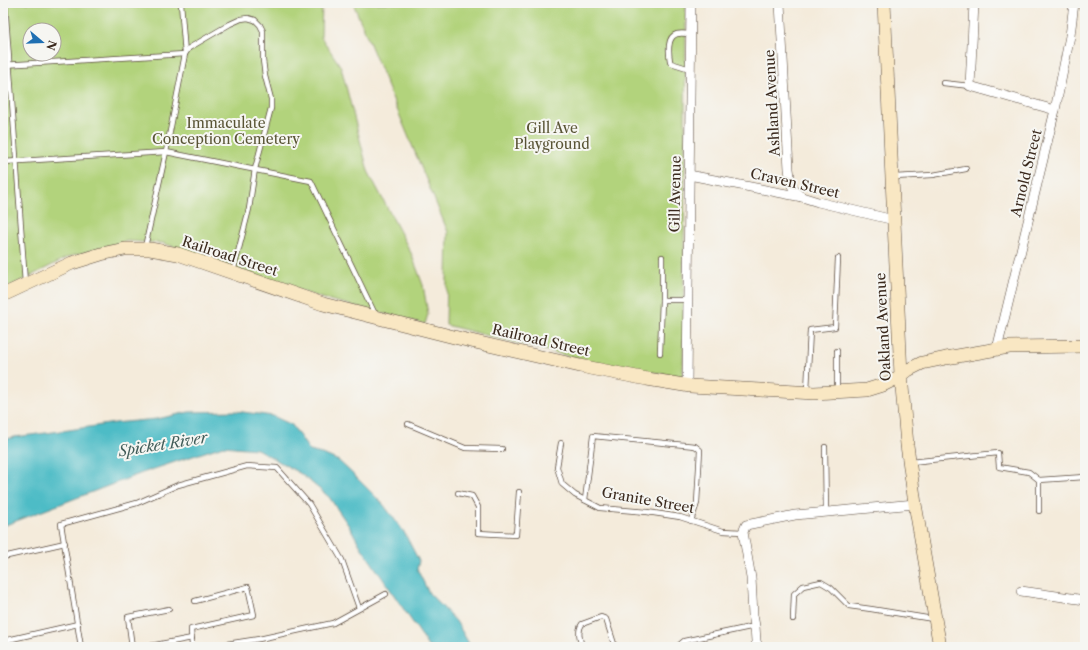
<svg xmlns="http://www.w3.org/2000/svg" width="1088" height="650" font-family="'Libre Caslon Text',serif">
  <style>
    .green { fill: #b2d37b; stroke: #767e4c; fill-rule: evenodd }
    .water { fill: #4ebcc6; stroke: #447372 }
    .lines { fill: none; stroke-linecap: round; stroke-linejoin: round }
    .lane-casing { stroke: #57473a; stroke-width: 6 }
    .street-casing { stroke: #57473a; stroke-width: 10 }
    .secondary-casing { stroke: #57473a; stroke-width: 14 }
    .lane { stroke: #fff; stroke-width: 4.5 }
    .street { stroke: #fff; stroke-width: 9 }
    .secondary { stroke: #f9e7c3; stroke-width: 13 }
    .labels { text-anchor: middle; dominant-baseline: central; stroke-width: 4; stroke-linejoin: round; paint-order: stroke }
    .street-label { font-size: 14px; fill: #3b2a1e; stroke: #f6f6f2 }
    .park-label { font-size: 14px; fill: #595435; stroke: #f6f6f2 }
    .water-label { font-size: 15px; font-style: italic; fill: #425d59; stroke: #f6f6f2 }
  </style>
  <rect width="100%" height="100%" fill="#f6f6f2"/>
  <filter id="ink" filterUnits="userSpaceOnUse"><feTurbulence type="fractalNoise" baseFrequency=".025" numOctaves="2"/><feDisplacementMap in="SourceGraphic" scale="8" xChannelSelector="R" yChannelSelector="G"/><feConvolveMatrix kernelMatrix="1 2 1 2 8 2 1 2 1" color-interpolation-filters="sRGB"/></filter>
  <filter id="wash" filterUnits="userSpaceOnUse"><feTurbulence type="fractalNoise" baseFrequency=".012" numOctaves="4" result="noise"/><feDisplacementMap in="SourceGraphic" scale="16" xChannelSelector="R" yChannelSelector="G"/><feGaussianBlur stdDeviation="0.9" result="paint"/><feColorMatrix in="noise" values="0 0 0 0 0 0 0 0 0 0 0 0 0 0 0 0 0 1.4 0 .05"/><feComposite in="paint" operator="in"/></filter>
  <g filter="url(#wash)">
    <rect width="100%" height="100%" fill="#f4ebdb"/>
    <g class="green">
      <path d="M 3,3 L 322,3 L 321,37 L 341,67 L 368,171 L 411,253 L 423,285 L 428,314 L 425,324 L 318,297 L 163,243 L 127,241 L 68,257 L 3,290 ZM 30,30 L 54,30 L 54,54 L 30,54 Z"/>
      <polygon points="353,3 686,3 683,377 592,362 446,325 448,232"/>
    </g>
    <polygon class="water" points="235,411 273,416 292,425 310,451 325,455 339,461 357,478 383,504 404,532 419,561 417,569 429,593 456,621 471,647 428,647 422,636 361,547 351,529 329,497 301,474 257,449 223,446 142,473 3,526 3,440 15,437 69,430 115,423 157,419 189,412"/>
  </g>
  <g filter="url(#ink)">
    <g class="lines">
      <defs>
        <g id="lane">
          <polyline points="5,3 25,283"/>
          <polyline points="3,65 185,54 181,3"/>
          <path d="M 690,69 L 671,63 L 670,61 C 669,54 666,37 677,34 C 681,33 687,34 691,34"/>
          <polyline points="943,83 970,86"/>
          <polyline points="3,162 166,152 311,181 375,314"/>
          <polyline points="894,177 933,175 966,169"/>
          <polyline points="145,247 166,152 185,54 189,48 230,24 241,19 248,18 255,20 260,25 263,31 263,60 265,76 271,99 271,108 255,169 249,209 233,272"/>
          <polyline points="662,300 662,257"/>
          <polyline points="660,353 662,300 688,300"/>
          <polyline points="837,390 837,351"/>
          <polyline points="807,391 810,330 835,327 838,258"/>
          <polyline points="408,424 465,448 502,449"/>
          <polyline points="561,443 557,467 562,484 575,495 600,508 647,512 680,517 723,531 743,532"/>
          <polyline points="825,447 826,512"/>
          <polyline points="911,462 998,453 999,467 1029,472 1039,480 1039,511"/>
          <polyline points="1039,480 1085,477"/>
          <polyline points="458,493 472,496 478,507 478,533 516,535 519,492"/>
          <polyline points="585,500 593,436 695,446 700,450 697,503 691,521"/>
          <polyline points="3,557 65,543"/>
          <polyline points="793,619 794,594 803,586 821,582 831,588 849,606 871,609 933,619"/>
          <polyline points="3,641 78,624"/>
          <polyline points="81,647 61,524 137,503 178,485 247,466 277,468 309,504 342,560 359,608"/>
          <polyline points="132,647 128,617 169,609"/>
          <polyline points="145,647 192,638"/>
          <polyline points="192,647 191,629 254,615 248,587 195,601"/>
          <polyline points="207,647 259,639 333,623 386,594"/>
          <path d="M 582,647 C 580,639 577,631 582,624 L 601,617 L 606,619 L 615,647"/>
          <polyline points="677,647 684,641 755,626"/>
        </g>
        <g id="street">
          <path d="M 780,3 L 789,169 C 791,182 790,189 802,197"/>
          <polyline points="974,3 970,86 1055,110"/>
          <polyline points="689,175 802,197 818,202 894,220"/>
          <polyline points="997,349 1055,110 1070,36 1074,3"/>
          <polyline points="687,385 691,3"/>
          <polyline points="1021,591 1085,600"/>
          <polyline points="758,647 756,641 755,626 753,615 751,578 743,532 746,525 795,515 915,504"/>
        </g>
        <g id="secondary">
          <polyline points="884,3 901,375 907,445 915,504 940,647"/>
          <polyline points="3,295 72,263 101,254 125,249 150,249 178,254 323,304 458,338 580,366 647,379 690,386 814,393 867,390 883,385 899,377 908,370 922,363 946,358 1009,347 1085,346"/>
        </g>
      </defs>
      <use href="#lane" class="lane-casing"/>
      <use href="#street" class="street-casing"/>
      <use href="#secondary" class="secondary-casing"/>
      <use href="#lane" class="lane"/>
      <use href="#street" class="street"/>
      <use href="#secondary" class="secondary"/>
    </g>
  </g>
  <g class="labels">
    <g class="street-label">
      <text transform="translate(772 103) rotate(-93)">Ashland Avenue</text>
      <text transform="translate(1026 173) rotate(-76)">Arnold Street</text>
      <text transform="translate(795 183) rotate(13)">Craven Street</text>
      <text transform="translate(675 194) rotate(-89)">Gill Avenue</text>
      <text transform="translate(230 256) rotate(18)">Railroad Street</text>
      <text transform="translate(883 327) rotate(-93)">Oakland Avenue</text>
      <text transform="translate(541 340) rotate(13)">Railroad Street</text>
      <text transform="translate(648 500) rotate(10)">Granite Street</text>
    </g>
    <g class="park-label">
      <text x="226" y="123">Immaculate<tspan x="226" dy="16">Conception Cemetery</tspan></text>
      <text x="552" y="128">Gill Ave<tspan x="552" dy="16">Playground</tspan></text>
    </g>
    <g class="water-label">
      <text transform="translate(163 444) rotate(-9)">Spicket River</text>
    </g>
  </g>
  <rect width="1088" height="650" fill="none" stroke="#f6f6f2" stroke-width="16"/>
  <g transform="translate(42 42) rotate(109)"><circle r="19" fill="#f6f6f2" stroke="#aba49d"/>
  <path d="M0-3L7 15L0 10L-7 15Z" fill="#1f6fb2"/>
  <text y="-6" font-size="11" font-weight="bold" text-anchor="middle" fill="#3b2a1e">N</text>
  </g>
</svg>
